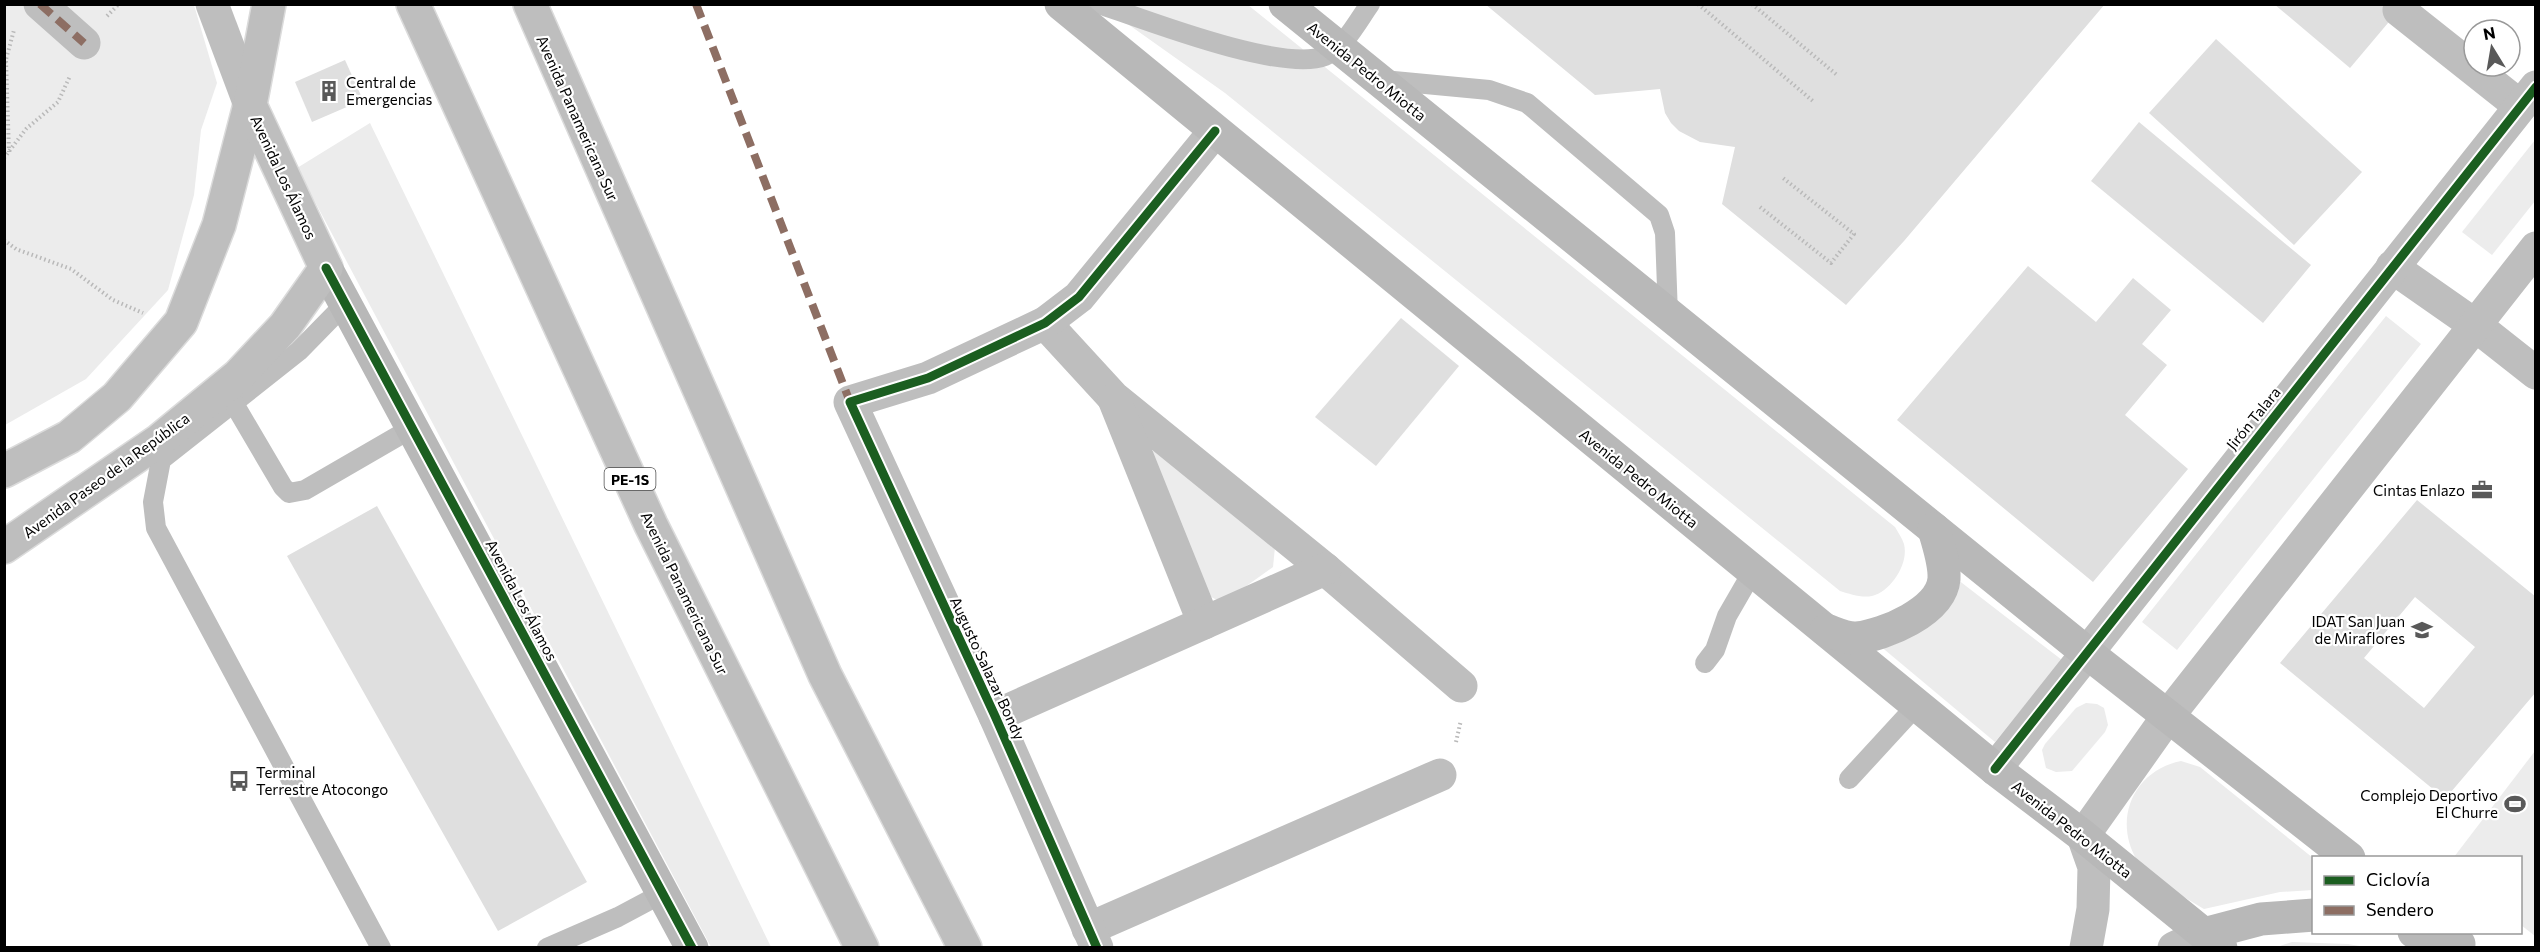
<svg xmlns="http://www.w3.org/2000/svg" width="2540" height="952" font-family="Commissioner,sans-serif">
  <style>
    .green { fill: #ececec }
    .building { fill: #dfdfdf; fill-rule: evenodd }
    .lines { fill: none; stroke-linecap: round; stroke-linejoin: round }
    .primary-casing { stroke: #dbdbdb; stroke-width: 36 }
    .highway-casing { stroke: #dbdbdb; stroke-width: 36 }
    .path { stroke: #b9b9b9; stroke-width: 4; stroke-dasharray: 1.5 3; stroke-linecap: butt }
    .lane { stroke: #bebebe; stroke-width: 20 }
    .street { stroke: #bebebe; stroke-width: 33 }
    .secondary { stroke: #b8b8b8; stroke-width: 33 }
    .primary { stroke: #bebebe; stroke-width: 33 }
    .highway { stroke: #bebebe; stroke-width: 33 }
    .quiet { stroke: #8d6e63; stroke-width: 8; stroke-dasharray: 15 8; stroke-linecap: butt }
    .cycleway-casing { stroke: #fff; stroke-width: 13 }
    .cycleway { stroke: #1b5e20; stroke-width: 9 }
    .labels { text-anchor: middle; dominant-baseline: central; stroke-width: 4.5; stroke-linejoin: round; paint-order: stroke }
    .shield { fill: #fff; stroke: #4c4c4c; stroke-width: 1.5 }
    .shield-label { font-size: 14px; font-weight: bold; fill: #000 }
    .street-label { font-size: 15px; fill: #000; stroke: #fff }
    .poi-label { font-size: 15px; fill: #000; stroke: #fff; text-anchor: end }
  </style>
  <rect width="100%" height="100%" fill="#fff"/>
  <g class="green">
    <polygon points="5,5 194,5 217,83 201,130 194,195 168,290 86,379 5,425"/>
    <path d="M 1101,5 L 1248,5 L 1895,527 C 1898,532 1902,538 1904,544 C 1909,564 1891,591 1872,596 C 1861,598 1850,594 1840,591 L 1225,93 Z"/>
    <polygon points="370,123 771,947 711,947 297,168"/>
    <polygon points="2535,140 2535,201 2492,255 2462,232"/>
    <polygon points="2386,316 2421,344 2177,650 2142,622"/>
    <polygon points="1161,448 1275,547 1273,567 1228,599 1215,599 1204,593 1151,452"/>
    <polygon points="1953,576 2062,660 1995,742 1879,645"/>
    <polygon points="2086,703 2097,704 2104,708 2108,725 2105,732 2072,771 2056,772 2046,768 2042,750 2045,744 2076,708"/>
    <polygon points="2535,751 2535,936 2521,925 2520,858 2454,857"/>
    <path d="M 2181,761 L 2200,767 L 2313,858 L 2313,890 L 2280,892 L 2204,909 C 2190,901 2143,872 2137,860 C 2112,818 2135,770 2181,761 Z"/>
    <polygon points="2292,942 2348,944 2365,947 2277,947"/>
  </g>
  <g class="building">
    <polygon points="1485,4 2105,4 1904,241 1846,305 1722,204 1735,147 1700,142 1679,131 1671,123 1665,113 1660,89 1595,95"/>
    <polygon points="2274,4 2404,4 2350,68"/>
    <polygon points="2216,39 2362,172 2294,245 2149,113"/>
    <polygon points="345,60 363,100 312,122 295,82"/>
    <polygon points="2139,122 2311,265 2263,323 2091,181"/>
    <polygon points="2028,266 2096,322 2133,278 2171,310 2142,344 2167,365 2125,415 2188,469 2093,582 1897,420"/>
    <polygon points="1401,318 1459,366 1376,466 1315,417"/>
    <path d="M 2417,500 L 2536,597 L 2536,692 L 2445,799 L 2280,663 ZM 2415,597 L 2475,647 L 2424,708 L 2364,658 Z"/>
    <polygon points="377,506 587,882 498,931 287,556"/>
  </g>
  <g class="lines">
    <defs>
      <polyline id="primary" points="4,471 69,437 117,397 181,322 219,225 250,105"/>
      <g id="highway">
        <polyline points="413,4 651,525 862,948"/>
        <polyline points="530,4 825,675 965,948"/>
        <polyline points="4,547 160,440 238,376 285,326 326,268 250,105 269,4"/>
      </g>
    </defs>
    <use href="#primary" class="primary-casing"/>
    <use href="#highway" class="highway-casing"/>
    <g class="path">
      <polyline points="1698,4 1814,102"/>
      <polyline points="1752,4 1837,75"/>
      <polyline points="107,16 119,4"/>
      <polyline points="6,61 9,152"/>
      <polyline points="5,63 14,30"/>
      <polyline points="4,158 26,129 58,102 70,76"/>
      <polyline points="1760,207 1831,263 1854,234 1783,178"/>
      <polyline points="4,240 16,249 71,269 113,300 143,313"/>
      <polyline points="1456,742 1461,720"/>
    </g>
    <g class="lane">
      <path d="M 1099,4 C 1146,20 1282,73 1325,56 C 1344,48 1358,21 1370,4"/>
      <polyline points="1383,80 1489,90 1527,103 1659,215 1665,233 1668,315"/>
      <polyline points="345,304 299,351 161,460 153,502 156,528 381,948"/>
      <polyline points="233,402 283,487 289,493 305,490 412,428"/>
      <polyline points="1705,663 1715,650 1727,616 1753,571"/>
      <polyline points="1849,779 1917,705"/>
      <polyline points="547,948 618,917 663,893"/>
    </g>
    <g class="street">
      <polyline points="40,4 84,43"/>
      <polyline points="212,4 250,105"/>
      <polyline points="2399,10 2520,106"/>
      <polyline points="2392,267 2475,325 2536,373"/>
      <polyline points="1045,323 1113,397 1325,569 1461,686"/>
      <polyline points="1114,399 1204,623"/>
      <polyline points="995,716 1325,569"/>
      <polyline points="1995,769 2536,87"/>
      <polyline points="1088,929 1440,775"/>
      <polyline points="1097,948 995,716 850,402 928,378 1045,323 1079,297 1215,131"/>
      <polyline points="2086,948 2093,909 2094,867 2083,836 2168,716 2536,248"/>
      <polyline points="2174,948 2204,934"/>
    </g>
    <g class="secondary">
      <polyline points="1061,4 1995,769 2083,836 2221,948"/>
      <polyline points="1285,4 2086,652 2349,858"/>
      <polyline points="326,268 692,948"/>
      <path d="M 1826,630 C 1835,633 1847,639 1857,638 C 1884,635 1941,612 1944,579 C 1945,563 1938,544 1934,529"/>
      <polyline points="2414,932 2459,944"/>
      <polyline points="2204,934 2261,919 2314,915"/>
    </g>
    <use href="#primary" class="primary"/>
    <use href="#highway" class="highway"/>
    <g class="quiet">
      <polyline points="40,4 84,43"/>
      <polyline points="696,4 850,402"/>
    </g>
    <defs>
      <g id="cycleway">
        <polyline points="326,268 692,948"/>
        <polyline points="1995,769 2536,87"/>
        <polyline points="1097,948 995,716 850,402 928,378 1045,323 1079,297 1215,131"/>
      </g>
    </defs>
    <use href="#cycleway" class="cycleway-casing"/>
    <use href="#cycleway" class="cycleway"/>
  </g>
  <defs>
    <symbol id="building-bare" viewBox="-9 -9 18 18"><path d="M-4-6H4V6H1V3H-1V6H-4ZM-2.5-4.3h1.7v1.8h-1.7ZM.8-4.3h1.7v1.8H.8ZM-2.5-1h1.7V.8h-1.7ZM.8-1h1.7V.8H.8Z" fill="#595959" stroke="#fff" stroke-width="2.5" paint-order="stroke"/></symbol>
    <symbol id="office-bare" viewBox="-9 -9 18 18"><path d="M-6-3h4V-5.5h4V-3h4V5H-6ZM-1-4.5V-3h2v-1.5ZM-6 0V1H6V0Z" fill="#595959" stroke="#fff" stroke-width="2.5" paint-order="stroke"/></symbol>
    <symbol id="university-bare" viewBox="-9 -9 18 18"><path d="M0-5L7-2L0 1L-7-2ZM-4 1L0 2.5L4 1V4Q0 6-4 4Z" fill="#595959" stroke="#fff" stroke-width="2.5" paint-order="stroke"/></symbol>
    <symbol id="bus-bare" viewBox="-9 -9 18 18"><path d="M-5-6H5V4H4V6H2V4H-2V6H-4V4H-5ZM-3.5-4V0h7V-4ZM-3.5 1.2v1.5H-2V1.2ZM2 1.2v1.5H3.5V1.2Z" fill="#595959" stroke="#fff" stroke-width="2.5" paint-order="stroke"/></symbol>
    <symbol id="stadium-bare" viewBox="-9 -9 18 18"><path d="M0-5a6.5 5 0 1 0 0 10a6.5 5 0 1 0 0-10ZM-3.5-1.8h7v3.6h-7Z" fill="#595959" stroke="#fff" stroke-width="2.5" paint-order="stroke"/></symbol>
  </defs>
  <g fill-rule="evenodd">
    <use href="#building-bare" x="314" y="76" width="30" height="30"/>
    <use href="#office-bare" x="2467" y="475" width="30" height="30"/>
    <use href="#university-bare" x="2407" y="615" width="30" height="30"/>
    <use href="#bus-bare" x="224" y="766" width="30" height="30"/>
    <use href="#stadium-bare" x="2500" y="789" width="30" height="30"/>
  </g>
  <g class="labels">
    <rect class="shield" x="604.5" y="468" width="51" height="22" rx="4.5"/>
    <g class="shield-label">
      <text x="630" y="479">PE-1S</text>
    </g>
    <g class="street-label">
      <text transform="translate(1367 71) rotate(39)">Avenida Pedro Miotta</text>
      <text transform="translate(578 118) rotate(66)">Avenida Panamericana Sur</text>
      <text transform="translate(284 177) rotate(65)">Avenida Los Álamos</text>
      <text transform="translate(2253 418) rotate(-51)">Jirón Talara</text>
      <text transform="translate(106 475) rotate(-36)">Avenida Paseo de la República</text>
      <text transform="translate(1639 478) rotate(39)">Avenida Pedro Miotta</text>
      <text transform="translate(685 593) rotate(64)">Avenida Panamericana Sur</text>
      <text transform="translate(522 600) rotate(62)">Avenida Los Álamos</text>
      <text transform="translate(988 668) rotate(65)">Augusto Salazar Bondy</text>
      <text transform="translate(2072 829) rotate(38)">Avenida Pedro Miotta</text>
    </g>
    <g class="poi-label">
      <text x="346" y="82" text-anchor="start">Central de<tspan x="346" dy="17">Emergencias</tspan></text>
      <text x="2465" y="490">Cintas Enlazo</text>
      <text x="2405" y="621">IDAT San Juan<tspan x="2405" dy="17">de Miraflores</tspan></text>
      <text x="256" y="772" text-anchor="start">Terminal<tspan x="256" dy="17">Terrestre Atocongo</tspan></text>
      <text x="2498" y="795">Complejo Deportivo<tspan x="2498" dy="17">El Churre</tspan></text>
    </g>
  </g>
  <rect width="2540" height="952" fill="none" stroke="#000000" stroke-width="12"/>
  <rect x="2312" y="856" width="210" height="78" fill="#ffffff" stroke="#999999" stroke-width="1.5"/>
  <rect x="2324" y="876" width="30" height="9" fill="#1b5e20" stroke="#999999" stroke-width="1.5"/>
  <text x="2366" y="886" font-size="18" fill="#000000">Ciclovía</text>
  <rect x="2324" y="906" width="30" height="9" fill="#8d6e63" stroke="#999999" stroke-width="1.5"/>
  <text x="2366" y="916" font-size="18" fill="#000000">Sendero</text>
  <g transform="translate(2492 48) rotate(349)"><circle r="28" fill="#ffffff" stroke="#999999" stroke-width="1.5"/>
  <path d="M0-4.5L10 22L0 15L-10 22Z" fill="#595959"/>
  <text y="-9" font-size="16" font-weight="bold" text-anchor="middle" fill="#000000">N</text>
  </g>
</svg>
